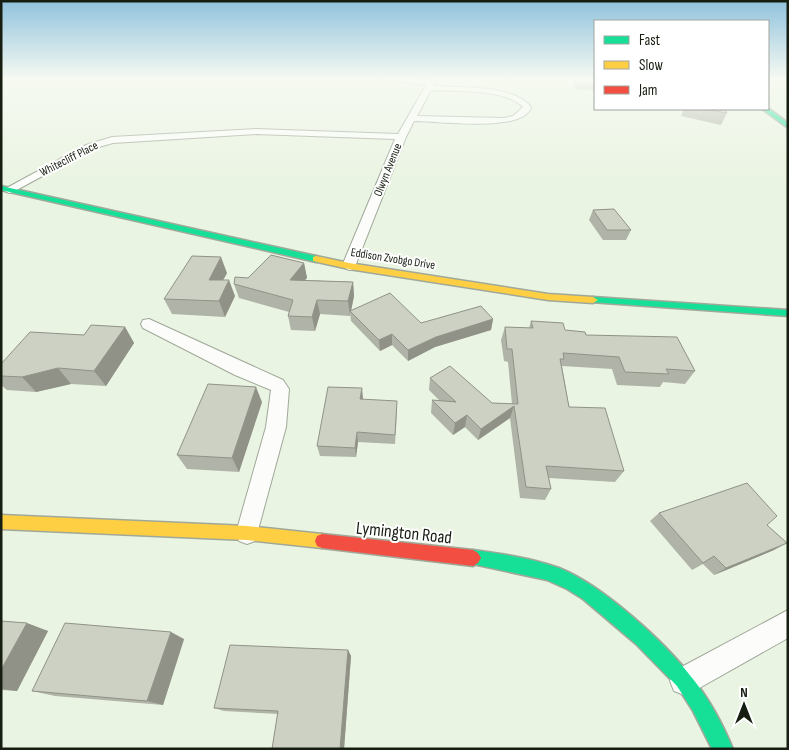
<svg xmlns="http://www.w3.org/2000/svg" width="789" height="750" font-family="'Sofia Sans Condensed',sans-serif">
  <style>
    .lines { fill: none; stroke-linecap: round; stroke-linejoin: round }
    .street-casing { stroke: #a0a89a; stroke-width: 2 }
    .fast-casing { stroke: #a0a89a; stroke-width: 3 }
    .slow-casing { stroke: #a0a89a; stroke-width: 3 }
    .jam-casing { stroke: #a0a89a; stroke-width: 3 }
    .street { fill: #fcfdfb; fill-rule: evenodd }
    .fast { fill: #16e098; fill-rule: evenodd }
    .slow { fill: #ffcf43; fill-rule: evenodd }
    .jam { fill: #f24e42; fill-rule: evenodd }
    .wall { fill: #b0b4a8 }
    .shaded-wall { fill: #909288 }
    .building { fill: #cdd1c3; stroke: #909288 }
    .labels { text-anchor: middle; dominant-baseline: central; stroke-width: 4; stroke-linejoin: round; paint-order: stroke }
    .far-street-label { font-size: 12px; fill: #161d11; stroke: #fff }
    .near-street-label { font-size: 18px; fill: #161d11; stroke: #fff }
  </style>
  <rect width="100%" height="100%" fill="#eaf4e2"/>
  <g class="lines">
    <defs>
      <g id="street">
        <path d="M 374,78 L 429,80 L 430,78 L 438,78 L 433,86 C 461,88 512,84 531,107 C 525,133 437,121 414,121 L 406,137 L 354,269 L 349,270 L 342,266 L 395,139 L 256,134 L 113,143 L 92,149 L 13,192 L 9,193 L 3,190 L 86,145 L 112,137 L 256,129 L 398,134 L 426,85 ZM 431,90 C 456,92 504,88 523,107 L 513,116 L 504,118 L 417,116 Z"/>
        <polygon points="149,319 283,380 289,389 286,427 255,541 247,544 239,541 236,533 266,427 271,390 235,375 143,328 141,324 143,320"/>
        <polygon points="788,610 788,638 694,691 684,695 674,691 670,681 674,671"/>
      </g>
      <g id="fast">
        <polygon points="768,108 788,123 788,128 762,109"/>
        <polygon points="1,186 316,256 320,259 316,262 1,190"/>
        <polygon points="593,297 788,310 788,316 590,302 588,300"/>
        <path d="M 473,550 C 502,554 531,558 559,568 C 602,585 665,642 693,679 C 709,699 723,725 733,749 L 712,749 L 693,711 L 677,686 L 636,644 L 583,599 L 567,589 L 547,580 L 468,563 L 465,558 L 468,553 Z"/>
      </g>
      <g id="slow">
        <polygon points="316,256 349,263 548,294 593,297 598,300 593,303 548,300 349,269 313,261 313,257"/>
        <polygon points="1,515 247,526 322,534 327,536 329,541 327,546 322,548 247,540 1,529"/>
      </g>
      <polygon id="jam" points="322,534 473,550 478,553 481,558 478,563 473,566 322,548 317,546 315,541 317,536"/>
    </defs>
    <use href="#street" class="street-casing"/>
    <use href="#fast" class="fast-casing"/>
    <use href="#slow" class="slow-casing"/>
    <use href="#jam" class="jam-casing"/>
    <use href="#street" class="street"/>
    <use href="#fast" class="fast"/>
    <use href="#slow" class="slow"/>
    <use href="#jam" class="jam"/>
  </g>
  <g class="wall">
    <polygon points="574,78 595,78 595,91 574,89"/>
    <polygon points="684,109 725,109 727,113 721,125 681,116"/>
    <polygon points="593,210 631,230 626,240 603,240 589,220"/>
    <polygon points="304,263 307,278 304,280 353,282 354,296 351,310 421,323 493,319 491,330 435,347 408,361 392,345 380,351 351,321 350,313 350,316 320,314 315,331 291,330 288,316 289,312 239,298 234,284 248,278"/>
    <polygon points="227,273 223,280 235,296 225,317 172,314 164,299"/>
    <polygon points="531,321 565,330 586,335 695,371 685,384 663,382 660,387 617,385 612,369 562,366 569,407 624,471 615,482 549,478 551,489 545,500 520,498 510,418 478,440 465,427 453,435 431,413 432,400 440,401 429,390 430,378 492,403 512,404 508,362 504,361 501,340 505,327 529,328"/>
    <polygon points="125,327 134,343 106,386 71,384 36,392 7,390 1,385 1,364 84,335"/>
    <polygon points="362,399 397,411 395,444 358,442 356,457 320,456 317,446"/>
    <polygon points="262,402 239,472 187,469 177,455"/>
    <polygon points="659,513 767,525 774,550 714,575 703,564 692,570 650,521"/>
    <polygon points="1,621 48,631 17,691 1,690"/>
    <polygon points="184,639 163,705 55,696 32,691"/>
    <polygon points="348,650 351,656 344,749 272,749 278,714 224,711 214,708"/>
  </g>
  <g class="shaded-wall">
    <polygon points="221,257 227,273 215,295 209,280"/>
    <polygon points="304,263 307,278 293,294 290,280"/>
    <polygon points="229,280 235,296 225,317 219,301"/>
    <polygon points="353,282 354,296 351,311 350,311 350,316 348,301"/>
    <polygon points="317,300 320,314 315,331 312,317"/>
    <polygon points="493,319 491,330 435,347 408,361 408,350 436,337"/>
    <polygon points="125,327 134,343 106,386 94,371"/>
    <polygon points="392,334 392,345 380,351 379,340"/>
    <polygon points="58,368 71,384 36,392 22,377"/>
    <polygon points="256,387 262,402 239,472 232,458"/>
    <polygon points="362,388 363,398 361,409 360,399"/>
    <polygon points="514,406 510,418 478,440 481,429"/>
    <polygon points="467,415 465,427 453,435 455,423"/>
    <polygon points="357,432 358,442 356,457 355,448"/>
    <polygon points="787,543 774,550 714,575 726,568"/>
    <polygon points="27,623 48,631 17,691 1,689 1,670"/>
    <polygon points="171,632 184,639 163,705 147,701"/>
    <polygon points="348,650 351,656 344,749 340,749"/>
  </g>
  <g class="building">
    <polygon points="576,78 595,78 595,85 576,84"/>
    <polygon points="704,109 725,109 727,113"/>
    <polygon points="614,209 631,230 607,230 593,210"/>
    <polygon points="271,255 304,263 290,280 353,282 348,301 317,300 312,317 288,316 293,300 234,284 235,277 248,278"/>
    <polygon points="192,256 221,257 209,280 229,280 219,301 164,299"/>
    <polygon points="390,293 421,323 481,306 493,319 436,337 408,350 392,334 379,340 350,311"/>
    <polygon points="531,321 563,323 565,330 585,332 586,335 677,337 695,371 666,369 669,374 625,372 619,357 563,353 564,359 560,359 569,407 605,408 624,471 546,466 551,489 526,487 514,406 481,429 467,415 455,423 432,400 456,402 430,378 450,366 492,403 518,404 512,349 507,349 505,327 533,328"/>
    <polygon points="91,325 125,327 94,371 58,368 22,377 1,376 1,364 30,332 84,335"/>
    <polygon points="208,384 256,387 232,458 177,455"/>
    <polygon points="328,387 362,388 360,399 397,401 395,435 357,432 355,448 317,446"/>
    <polygon points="747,483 777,516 767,525 787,543 726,568 714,556 703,563 659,513"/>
    <polygon points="1,621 27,623 1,670"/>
    <polygon points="65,623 171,632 147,701 32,691"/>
    <polygon points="230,645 348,650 340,749 272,749 278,711 214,708"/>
  </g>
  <linearGradient id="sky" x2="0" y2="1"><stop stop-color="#90c2dd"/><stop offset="0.43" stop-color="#f6faf2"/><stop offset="1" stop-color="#f6faf2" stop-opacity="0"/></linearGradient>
  <rect width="789" height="183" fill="url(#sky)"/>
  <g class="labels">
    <g class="far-street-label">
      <text transform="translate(69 159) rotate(-27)">Whitecliff Place</text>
      <text transform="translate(388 170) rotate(-68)">Olwyn Avenue</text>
      <text transform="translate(393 259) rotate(9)">Eddison Zvobgo Drive</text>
    </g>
    <g class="near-street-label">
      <text transform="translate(404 533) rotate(6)">Lymington Road</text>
    </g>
  </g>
  <rect width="789" height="750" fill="none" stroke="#161d11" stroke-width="5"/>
  <rect x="594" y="20" width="175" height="90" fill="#ffffff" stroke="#a2a5a0"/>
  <rect x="604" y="36" width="25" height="8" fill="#16e098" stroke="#a2a5a0"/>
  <text x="639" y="45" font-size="15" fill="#161d11">Fast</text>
  <rect x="604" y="61" width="25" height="8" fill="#ffcf43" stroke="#a2a5a0"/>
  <text x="639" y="70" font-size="15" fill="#161d11">Slow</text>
  <rect x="604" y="86" width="25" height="8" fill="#f24e42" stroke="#a2a5a0"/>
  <text x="639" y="95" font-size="15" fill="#161d11">Jam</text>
  <g transform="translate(744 705)" stroke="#ffffff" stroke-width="4" paint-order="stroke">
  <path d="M0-4L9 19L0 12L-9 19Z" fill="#161d11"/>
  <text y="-8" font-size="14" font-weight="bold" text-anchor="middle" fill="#161d11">N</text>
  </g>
</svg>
